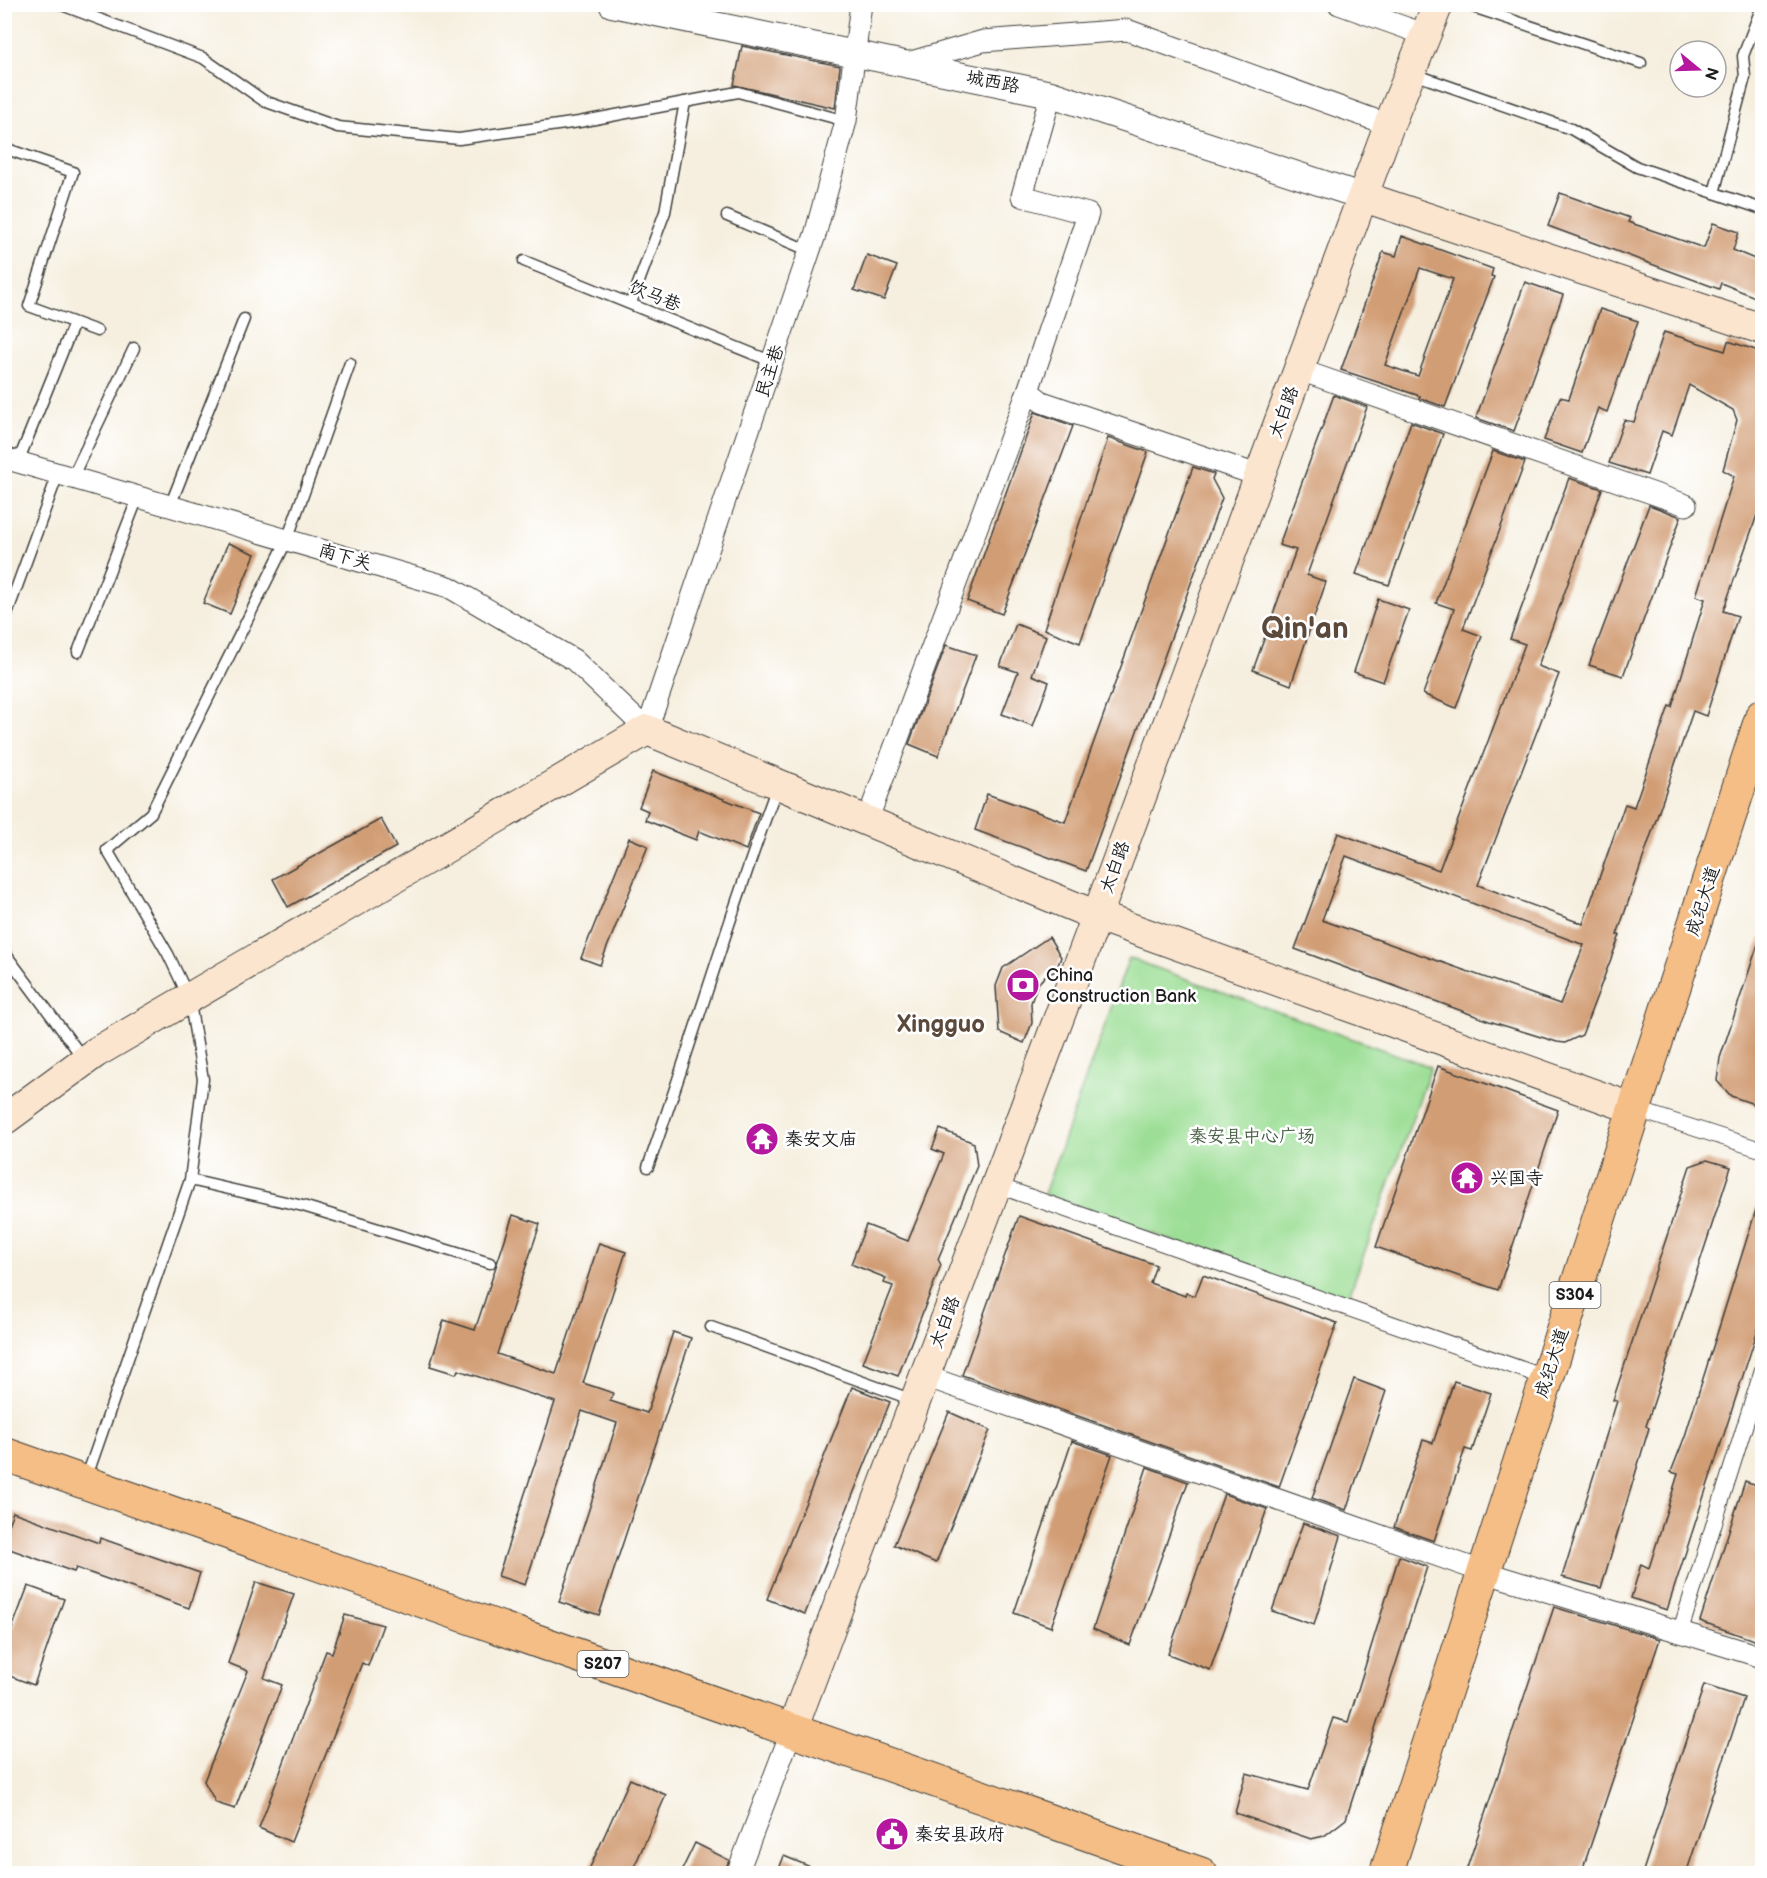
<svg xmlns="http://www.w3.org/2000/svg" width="1767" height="1878" font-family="'Balsamiq Sans','LXGW WenKai TC',sans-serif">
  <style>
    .green { fill: #9cde95; stroke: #5c7d58; stroke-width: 1.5 }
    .building { fill: #d19d75; fill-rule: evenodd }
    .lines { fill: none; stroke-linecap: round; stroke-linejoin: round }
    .service-casing { stroke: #3d3c39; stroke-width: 13 }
    .pedestrian-casing { stroke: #3d3c39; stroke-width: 17 }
    .minor-casing { stroke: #3d3c39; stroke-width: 23 }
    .tertiary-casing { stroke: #3d3c39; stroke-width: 28 }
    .secondary-casing { stroke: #3d3c39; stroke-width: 32 }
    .primary-casing { stroke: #3d3c39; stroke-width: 35 }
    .service { stroke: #fff; stroke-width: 10 }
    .pedestrian { stroke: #fff; stroke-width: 15 }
    .minor { stroke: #fff; stroke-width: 21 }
    .tertiary { stroke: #fff; stroke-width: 26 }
    .secondary { stroke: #fbe5cf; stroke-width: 30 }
    .primary { stroke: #f5be86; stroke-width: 33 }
    .labels { text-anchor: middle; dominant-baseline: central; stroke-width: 5; stroke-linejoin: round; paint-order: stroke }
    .shield { fill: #fff; stroke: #606060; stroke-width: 1.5 }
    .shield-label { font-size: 16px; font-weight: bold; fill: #1c1c1c }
    .street-label { font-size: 18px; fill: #1c1c1c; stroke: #fff }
    .poi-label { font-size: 18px; fill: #1c1c1c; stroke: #fff; text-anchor: start }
    .park-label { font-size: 18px; fill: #496046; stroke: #fff }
    .district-label { font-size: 24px; font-weight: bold; fill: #5b493b; stroke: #fff }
    .town-label { font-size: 30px; font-weight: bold; fill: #5b493b; stroke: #fff }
  </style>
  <rect width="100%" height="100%" fill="#fff"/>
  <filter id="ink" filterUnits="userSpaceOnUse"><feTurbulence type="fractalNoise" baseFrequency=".0167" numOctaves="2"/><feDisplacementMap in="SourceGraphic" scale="12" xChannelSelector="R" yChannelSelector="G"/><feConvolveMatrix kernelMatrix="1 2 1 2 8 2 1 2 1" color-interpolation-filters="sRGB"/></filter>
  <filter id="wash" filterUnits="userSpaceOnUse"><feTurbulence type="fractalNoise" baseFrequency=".008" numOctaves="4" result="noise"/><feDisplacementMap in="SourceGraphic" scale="24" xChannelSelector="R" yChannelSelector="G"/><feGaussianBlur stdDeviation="1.35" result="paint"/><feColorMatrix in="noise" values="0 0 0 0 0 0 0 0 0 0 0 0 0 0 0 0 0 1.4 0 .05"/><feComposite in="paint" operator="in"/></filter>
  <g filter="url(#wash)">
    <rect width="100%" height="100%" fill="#f6efdf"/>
    <polygon class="green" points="1129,958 1431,1067 1346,1304 1044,1194"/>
    <g id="blocks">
      <g class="building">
        <polygon points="742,46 840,66 835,108 734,85"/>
        <polygon points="1560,193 1630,218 1628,222 1704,248 1713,223 1739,232 1733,250 1762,262 1762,300 1721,283 1719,289 1548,226"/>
        <path d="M 1402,236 L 1493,269 L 1491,276 L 1494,277 L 1445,407 L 1419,398 L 1420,396 L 1341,370 L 1383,252 L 1396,256 ZM 1420,268 L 1453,279 L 1418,376 L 1385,365 Z"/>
        <polygon points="867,255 897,266 884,300 854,290"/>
        <polygon points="1525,282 1563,295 1514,431 1476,418"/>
        <polygon points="1600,309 1638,321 1607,412 1598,408 1582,453 1544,440 1560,397 1569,399"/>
        <path d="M 1664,332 L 1725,351 L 1728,341 L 1762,352 L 1762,501 L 1723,611 L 1738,616 L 1706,716 L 1693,711 L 1617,935 L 1620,935 L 1582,1035 L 1565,1043 L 1557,1042 L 1489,1021 L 1295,949 L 1338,833 L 1439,870 L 1525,644 L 1510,639 L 1569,478 L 1602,489 L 1538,666 L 1559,674 L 1478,885 L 1583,924 L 1625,804 L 1634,807 L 1669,706 L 1672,707 L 1705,599 L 1696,596 L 1734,476 L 1723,470 L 1737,420 L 1733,410 L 1689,385 L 1672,435 L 1662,431 L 1647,475 L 1609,463 L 1624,420 L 1634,422 ZM 1346,856 L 1584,945 L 1560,1004 L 1322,920 Z"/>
        <polygon points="1334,395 1367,407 1307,575 1326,582 1291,685 1253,670 1296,550 1279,545"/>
        <polygon points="1035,412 1073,426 1002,614 967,601"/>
        <polygon points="1411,422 1443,434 1389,585 1356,574"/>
        <polygon points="1108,438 1148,452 1080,643 1044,629"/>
        <polygon points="1493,451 1525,462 1463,629 1482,636 1456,708 1423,694 1454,609 1436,603"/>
        <polygon points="1193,467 1214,474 1212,479 1222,498 1086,871 975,830 987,794 1065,822"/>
        <polygon points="1649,505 1681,517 1623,676 1589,665"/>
        <polygon points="228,543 255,554 230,614 203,603"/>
        <polygon points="1378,599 1409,610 1383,682 1354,672"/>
        <polygon points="1016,624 1046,636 1032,675 1049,682 1033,726 1002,714 1018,672 1000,666"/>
        <polygon points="946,645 976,655 938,756 909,744"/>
        <polygon points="653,771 759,813 746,850 699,831 696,840 645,820 648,811 639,807"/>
        <polygon points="381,819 396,847 288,907 273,879"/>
        <polygon points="629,838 648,846 600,965 581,958"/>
        <polygon points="1049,937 1061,957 1056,971 1046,975 1037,985 1031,1003 1032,1023 1024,1043 999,1032 996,986 1003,968"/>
        <polygon points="1760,938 1762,938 1762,1107 1731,1096 1717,1081 1720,1058"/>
        <polygon points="1438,1066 1558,1110 1498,1290 1376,1247"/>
        <polygon points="940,1129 974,1143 977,1166 938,1259 941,1265 898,1376 863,1363 893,1286 884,1283 886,1278 851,1264 866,1225 908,1241 944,1154 932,1149"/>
        <polygon points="1707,1160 1731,1167 1646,1426 1649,1428 1601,1588 1562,1577 1617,1401 1613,1400 1690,1166"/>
        <polygon points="1759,1200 1762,1200 1762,1317 1667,1610 1631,1598 1641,1564 1649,1568 1678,1474 1671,1472 1685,1436"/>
        <polygon points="513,1215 540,1224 497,1354 556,1374 599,1243 626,1252 583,1383 613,1393 610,1401 647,1413 673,1332 691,1338 599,1615 559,1602 617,1423 582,1411 525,1585 498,1576 555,1402 458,1370 456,1374 430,1366 444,1320 475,1330"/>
        <polygon points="1019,1216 1156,1265 1150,1283 1185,1296 1186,1293 1195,1296 1203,1275 1337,1323 1279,1487 962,1375"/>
        <polygon points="1354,1379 1386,1391 1346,1510 1312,1498"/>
        <polygon points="1454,1381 1491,1393 1472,1451 1465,1449 1434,1541 1394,1527 1423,1440 1433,1443"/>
        <polygon points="852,1387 890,1402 805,1614 767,1599"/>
        <polygon points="949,1412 990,1430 936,1563 894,1545"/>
        <polygon points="1072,1441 1112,1455 1051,1627 1014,1613"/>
        <polygon points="1147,1467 1188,1482 1130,1645 1093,1629"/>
        <polygon points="1745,1481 1762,1487 1762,1643 1700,1621"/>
        <polygon points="1224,1494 1267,1509 1210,1670 1168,1654"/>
        <polygon points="13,1512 99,1543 100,1538 200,1573 189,1608 76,1568 74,1572 4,1547 4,1535"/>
        <polygon points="1303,1523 1341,1536 1314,1625 1272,1611"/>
        <polygon points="1399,1556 1427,1567 1346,1819 1324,1836 1311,1839 1235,1813 1246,1773 1308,1790 1333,1718 1348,1722"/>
        <polygon points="256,1582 294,1594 264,1678 282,1685 235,1809 216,1803 204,1781 248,1671 228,1663"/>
        <polygon points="28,1586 64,1599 34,1685 4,1674 4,1650"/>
        <polygon points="1554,1607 1660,1639 1581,1874 1465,1874"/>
        <polygon points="345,1615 383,1625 368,1666 362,1663 291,1842 259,1828 326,1651 332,1653"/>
        <polygon points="1704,1685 1744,1698 1686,1874 1642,1874"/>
        <polygon points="630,1779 666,1795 631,1874 587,1874"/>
        <polygon points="695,1843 729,1860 724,1874 680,1874"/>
        <polygon points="784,1856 825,1873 825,1874 777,1874"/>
      </g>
    </g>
  </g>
  <g filter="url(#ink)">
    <use href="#blocks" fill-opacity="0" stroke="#3d3c39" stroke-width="1.5"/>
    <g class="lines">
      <defs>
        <g id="service">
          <polyline points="59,4 203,58 264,101 338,127 459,139 579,122 738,92 846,121"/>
          <polyline points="1464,4 1641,63"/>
          <polyline points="1411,73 1571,129 1637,167 1762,209"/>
          <polyline points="4,148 73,172 29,306 97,331"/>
          <polyline points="1714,193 1745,77 1743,56 1762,6"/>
          <polyline points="727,216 810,251"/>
          <polyline points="524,261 773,362"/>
          <polyline points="631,303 665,212 685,102"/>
          <polyline points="18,462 74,323"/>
          <polyline points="72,478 134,348"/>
          <polyline points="170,506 244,319"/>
          <polyline points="4,622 58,474"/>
          <polyline points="78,652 138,497"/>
          <polyline points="4,952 83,1058"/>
          <path d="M 648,1167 C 693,1041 730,912 777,787"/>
          <polyline points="190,1180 303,1206 490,1263"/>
          <polyline points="711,1327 913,1400"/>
          <polyline points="86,1479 190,1180 203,1079 189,998 168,954 107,850 151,813 287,540 350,363"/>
        </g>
        <g id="pedestrian">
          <polyline points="1635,1109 1762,1150"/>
          <polyline points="996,1185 1547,1378"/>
          <polyline points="1680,1632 1762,1371"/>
        </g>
        <g id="minor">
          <polyline points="1339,4 1426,35"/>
          <polyline points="904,64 983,41 1127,30 1389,125"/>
          <polyline points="1051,94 1022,196 1088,214 1028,391 1042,402 1260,476"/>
          <polyline points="1300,370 1686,505"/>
          <polyline points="4,458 449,587 574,660 647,730 815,235 846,121 861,4"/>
          <polyline points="867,821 1028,391"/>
          <polyline points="925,1376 1484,1572 1762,1657"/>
          <polyline points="737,1874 792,1730"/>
        </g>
        <polyline id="tertiary" points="612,4 1051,94 1364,197"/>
        <g id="secondary">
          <polyline points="1364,197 1762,329"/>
          <polyline points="4,1120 95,1053 647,730 1097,916 1635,1109"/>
          <polyline points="792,1730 1097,916 1389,125 1438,4"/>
        </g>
        <g id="primary">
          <polyline points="4,1454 1201,1874"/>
          <polyline points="1386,1874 1762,716"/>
        </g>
      </defs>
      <use href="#service" class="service-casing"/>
      <use href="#pedestrian" class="pedestrian-casing"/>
      <use href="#minor" class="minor-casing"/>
      <use href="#tertiary" class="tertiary-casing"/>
      <use href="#secondary" class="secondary-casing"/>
      <use href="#primary" class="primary-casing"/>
      <use href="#service" class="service"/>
      <use href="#pedestrian" class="pedestrian"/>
      <use href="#minor" class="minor"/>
      <use href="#tertiary" class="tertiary"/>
      <use href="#secondary" class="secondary"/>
      <use href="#primary" class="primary"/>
    </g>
  </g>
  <defs>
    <symbol id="bank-disc" viewBox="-11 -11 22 22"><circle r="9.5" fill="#b5179e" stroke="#fff"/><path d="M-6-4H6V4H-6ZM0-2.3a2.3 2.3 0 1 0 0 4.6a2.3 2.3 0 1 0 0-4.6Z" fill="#fff"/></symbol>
    <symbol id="temple-disc" viewBox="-11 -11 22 22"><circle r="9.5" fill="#b5179e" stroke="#fff"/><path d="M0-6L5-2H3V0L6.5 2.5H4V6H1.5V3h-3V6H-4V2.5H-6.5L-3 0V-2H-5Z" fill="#fff"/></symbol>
    <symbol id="civic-disc" viewBox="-11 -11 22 22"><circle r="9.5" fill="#b5179e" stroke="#fff"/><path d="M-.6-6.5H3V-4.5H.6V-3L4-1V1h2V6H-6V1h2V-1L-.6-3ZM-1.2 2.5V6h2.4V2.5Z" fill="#fff"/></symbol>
  </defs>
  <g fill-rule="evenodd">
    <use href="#bank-disc" x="1004" y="966" width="38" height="38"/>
    <use href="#temple-disc" x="743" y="1120" width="38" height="38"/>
    <use href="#temple-disc" x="1448" y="1159" width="38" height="38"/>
    <use href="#civic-disc" x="873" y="1815" width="38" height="38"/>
  </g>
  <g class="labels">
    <g class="shield">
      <rect x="1549.5" y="1282" width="51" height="26" rx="4.5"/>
      <rect x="577.5" y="1651" width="51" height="26" rx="4.5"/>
    </g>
    <g class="shield-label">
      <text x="1575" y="1295">S304</text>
      <text x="603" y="1664">S207</text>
    </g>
    <g class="street-label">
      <text transform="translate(993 82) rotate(11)">城西路</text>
      <text transform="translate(655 296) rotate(22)">饮马巷</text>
      <text transform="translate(770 371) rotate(-72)">民主巷</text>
      <text transform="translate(1284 412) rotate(-70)">太白路</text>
      <text transform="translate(345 557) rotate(16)">南下关</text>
      <text transform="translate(1115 867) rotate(-70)">太白路</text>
      <text transform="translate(1703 901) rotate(-72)">成纪大道</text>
      <text transform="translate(945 1322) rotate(-69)">太白路</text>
      <text transform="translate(1552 1363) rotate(-72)">成纪大道</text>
    </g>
    <g class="poi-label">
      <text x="1046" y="975">China<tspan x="1046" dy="21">Construction Bank</tspan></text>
      <text x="785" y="1139">秦安文庙</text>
      <text x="1490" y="1178">兴国寺</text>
      <text x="915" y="1834">秦安县政府</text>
    </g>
    <g class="park-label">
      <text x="1252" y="1136">秦安县中心广场</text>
    </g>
    <g class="district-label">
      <text x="941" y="1024">Xingguo</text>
    </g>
    <g class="town-label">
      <text x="1305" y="629">Qin'an</text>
    </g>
  </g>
  <rect width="1767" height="1878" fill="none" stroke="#fff" stroke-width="24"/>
  <g transform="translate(1698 69) rotate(109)"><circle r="28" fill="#ffffff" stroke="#a4a4a4" stroke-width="1.5"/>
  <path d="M0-4.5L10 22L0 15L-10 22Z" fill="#b5179e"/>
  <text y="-9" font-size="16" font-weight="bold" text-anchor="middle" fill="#1c1c1c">N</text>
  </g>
</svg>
